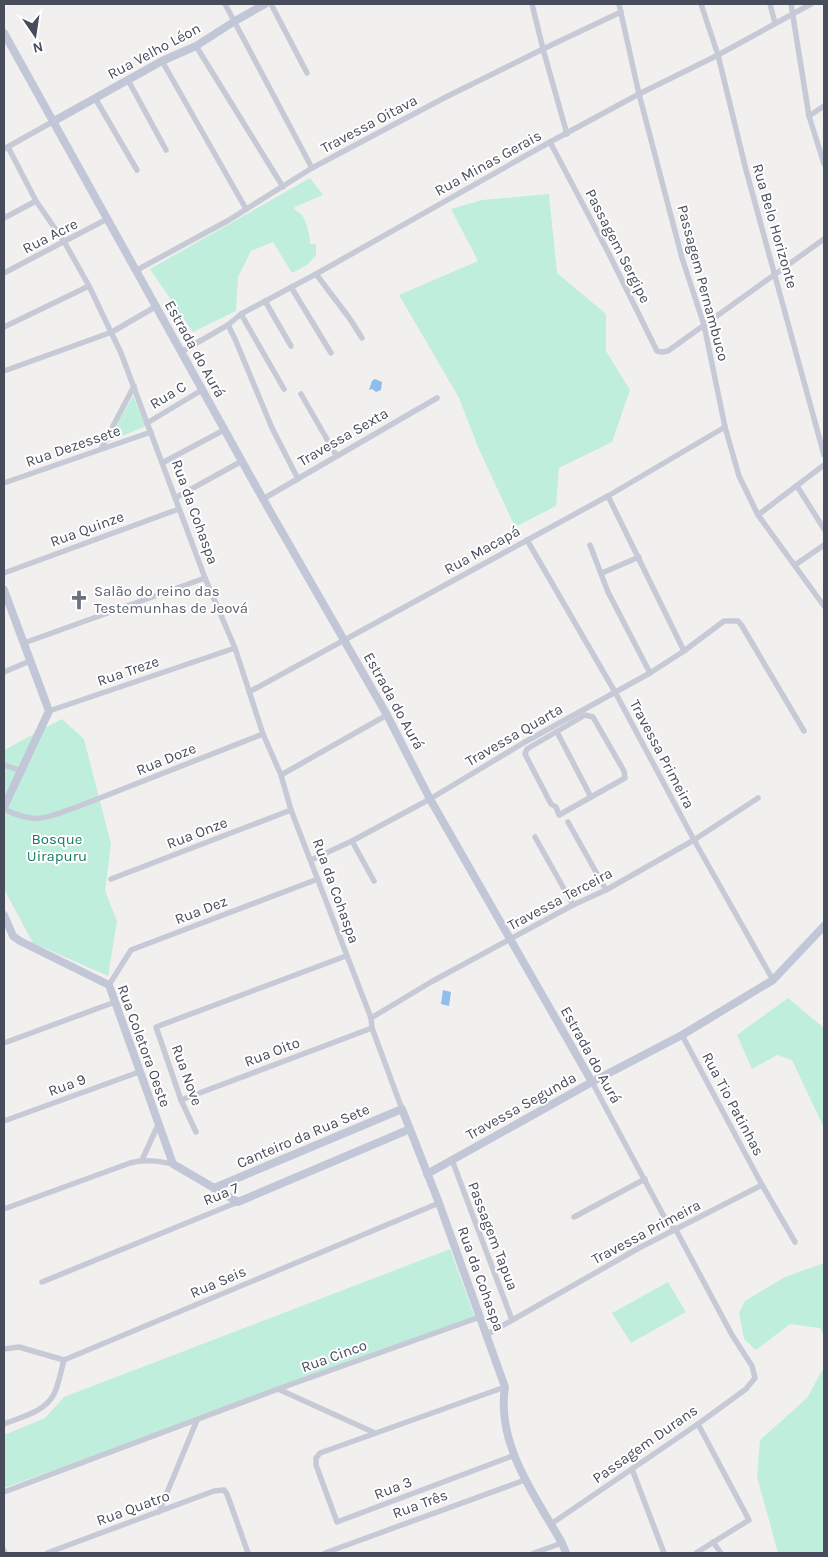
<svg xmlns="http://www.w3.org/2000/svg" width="828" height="1557" font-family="Karla,sans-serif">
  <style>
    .green { fill: #bfeedd }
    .water { fill: #8ebee9 }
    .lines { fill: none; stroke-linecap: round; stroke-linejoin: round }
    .street { stroke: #c6cad6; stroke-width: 5.5 }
    .secondary { stroke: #c2c7d7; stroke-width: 8 }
    .labels { text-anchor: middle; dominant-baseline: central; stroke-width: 4; stroke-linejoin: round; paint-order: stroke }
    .street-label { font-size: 15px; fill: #484d5c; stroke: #fff }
    .worship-label { font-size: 15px; fill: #5b616d; stroke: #fff; text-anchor: start }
    .park-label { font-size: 15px; fill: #1a7c65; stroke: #fff }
  </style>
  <rect width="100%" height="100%" fill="#f2f0ef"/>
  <g class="green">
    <path d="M 310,178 L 323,195 L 295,207 L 294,209 C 297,211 300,213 302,215 C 306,220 311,238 310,244 L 316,244 L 316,255 L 307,265 L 292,273 L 273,242 L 251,251 L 238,277 L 236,311 L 193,332 L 150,269 Z"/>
    <polygon points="549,194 557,273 606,314 606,351 630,390 612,442 559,468 556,506 515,527 478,447 459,398 399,295 478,261 451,209 482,200"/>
    <polygon points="133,396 146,426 107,442"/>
    <polygon points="62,719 84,739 111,844 105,891 117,921 108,976 33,943 4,889 4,750"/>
    <polygon points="788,998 824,1028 824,1128 792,1060 777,1055 752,1069 737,1035"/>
    <polygon points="450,1249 476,1320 4,1488 4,1435 45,1418 64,1397"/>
    <polygon points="824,1263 824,1336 820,1328 790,1324 756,1350 744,1339 739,1313 745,1301 785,1277"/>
    <polygon points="668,1282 686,1312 631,1343 612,1313"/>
    <polygon points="824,1367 824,1553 778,1553 757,1477 760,1440 807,1398"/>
  </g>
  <g class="water">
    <polygon points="375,379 382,382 381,390 376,392 372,389 369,390 372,381"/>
    <polygon points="443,990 451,992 449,1006 441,1004"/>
  </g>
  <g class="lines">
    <g class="street">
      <polyline points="225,4 312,168"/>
      <polyline points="271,4 307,73"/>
      <polyline points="532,4 543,49 567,134"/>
      <polyline points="619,4 639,94 682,258 704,325 725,427 739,476 758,515 824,606"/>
      <polyline points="701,4 718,55 746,170 824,455"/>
      <polyline points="770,4 775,23"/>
      <polyline points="791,4 809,116 824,164"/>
      <polyline points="196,46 283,187"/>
      <polyline points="162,61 246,209"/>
      <polyline points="128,80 166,150"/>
      <polyline points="95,98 137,170"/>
      <polyline points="809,116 824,106"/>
      <polyline points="550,142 609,254 657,351 662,352 668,351 824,239"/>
      <polyline points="8,147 36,201 65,243 89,286 121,353 205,578 235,648 263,734 281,775 291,810 371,1018 372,1028 402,1109"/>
      <polyline points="4,149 54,121"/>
      <polyline points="4,218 36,201"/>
      <polyline points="137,270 229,220 312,168 444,98 543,49 621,12"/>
      <polyline points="4,273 107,219"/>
      <polyline points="316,274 350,319 362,338"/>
      <polyline points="291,287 331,353"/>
      <polyline points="265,301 291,346"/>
      <polyline points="241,314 284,389"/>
      <polyline points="228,325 235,339 272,428 298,479"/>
      <polyline points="4,327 89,286"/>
      <polyline points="181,352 228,325 241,314 316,274 550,142 639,94 718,55 811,4"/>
      <polyline points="4,371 112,332 155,307"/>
      <polyline points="301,394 336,455"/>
      <polyline points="147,423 202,390"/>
      <polyline points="101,449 134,386"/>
      <polyline points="162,463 224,430"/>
      <polyline points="4,483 151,432"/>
      <polyline points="797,486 824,529"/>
      <polyline points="608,496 684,651"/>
      <polyline points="175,498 242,461"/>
      <polyline points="263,499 437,398"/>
      <polyline points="758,515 824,465"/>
      <polyline points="527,540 615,692 694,840 773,980"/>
      <polyline points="590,545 608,592 650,673"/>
      <polyline points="795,565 824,545"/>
      <polyline points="4,573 179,509"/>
      <polyline points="602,573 639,557"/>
      <polyline points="24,643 205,578"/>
      <polyline points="4,672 30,661"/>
      <polyline points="249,692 608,496 725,427"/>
      <polyline points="49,711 235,648"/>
      <polygon points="585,715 593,717 624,771 625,778 559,815 556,807 551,804 525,754 527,749"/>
      <polyline points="557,732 591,797"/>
      <polyline points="4,765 22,771"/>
      <polyline points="281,775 387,715"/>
      <path d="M 4,809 C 36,825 45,818 77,807 L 263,734"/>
      <polyline points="568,822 606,890"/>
      <polyline points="535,837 573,905"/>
      <polyline points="352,841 374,881"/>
      <polyline points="311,860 352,841 430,799 525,742 650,673 684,651 724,621 738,621 742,626 804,731"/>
      <polyline points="111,879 291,810"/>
      <polyline points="109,985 131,950 318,879"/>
      <polyline points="371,1018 431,982 573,905 606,890 694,840 758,798"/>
      <polyline points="682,1035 762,1185 795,1242"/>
      <polyline points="4,1043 115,1002"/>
      <polyline points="181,1100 372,1028"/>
      <polyline points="4,1121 139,1072"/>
      <polyline points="196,1132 181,1100 156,1027 346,956"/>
      <polyline points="142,1160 158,1125"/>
      <polyline points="452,1160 512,1320"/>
      <path d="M 4,1209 L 130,1163 C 145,1159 158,1161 173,1164"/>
      <polyline points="574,1217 645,1179"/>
      <polyline points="42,1282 238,1202"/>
      <polyline points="486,1335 639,1248 762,1185"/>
      <polyline points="4,1349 19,1347 64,1360 439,1203"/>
      <polyline points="505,1387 320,1453 316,1458 316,1465 337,1522 515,1455"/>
      <polyline points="278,1389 375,1433"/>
      <path d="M 4,1424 C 21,1417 45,1412 54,1394 C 59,1384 61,1371 64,1360"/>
      <polyline points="632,1469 664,1553"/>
      <polyline points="4,1492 278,1389 480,1317"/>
      <polyline points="159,1512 197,1420"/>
      <polyline points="551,1524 698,1424 746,1389 755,1378 752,1366 732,1335 676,1230 667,1222 592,1082"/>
      <polyline points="713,1542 721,1553"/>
      <polyline points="4,1550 5,1553"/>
      <polyline points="47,1553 214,1491 224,1490 227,1494 248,1553"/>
      <polyline points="325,1553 525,1480"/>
      <polyline points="534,1553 562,1543"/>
      <polyline points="696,1553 749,1520 698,1424"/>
    </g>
    <g class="secondary">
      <polyline points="4,33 263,499 387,715 430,799 592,1082"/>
      <polyline points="54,121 162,61 196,46 235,21 265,4"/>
      <polyline points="4,590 49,711 4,807"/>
      <polyline points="4,915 13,936 20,941 109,985 173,1164 238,1202 410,1129"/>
      <polyline points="427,1174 592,1082 682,1035 773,980 824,926"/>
      <path d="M 214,1188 L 402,1109 L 439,1203 L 505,1387 C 496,1444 535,1496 562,1543 L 566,1553"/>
    </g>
  </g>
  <defs>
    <symbol id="church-bare" viewBox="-9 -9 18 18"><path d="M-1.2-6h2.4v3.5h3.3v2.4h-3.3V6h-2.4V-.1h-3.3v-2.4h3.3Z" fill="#6b7280" stroke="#fff" stroke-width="2.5" paint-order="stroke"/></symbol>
  </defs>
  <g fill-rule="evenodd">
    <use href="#church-bare" x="65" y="586" width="28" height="28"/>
  </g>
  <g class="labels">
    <g class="street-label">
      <text transform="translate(154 51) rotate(-28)">Rua Velho Léon</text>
      <text transform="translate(369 124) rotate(-28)">Travessa Oitava</text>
      <text transform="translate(488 163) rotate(-29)">Rua Minas Gerais</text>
      <text transform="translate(775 226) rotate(74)">Rua Belo Horizonte</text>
      <text transform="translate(50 236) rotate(-27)">Rua Acre</text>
      <text transform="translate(618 246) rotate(63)">Passagem Sergipe</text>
      <text transform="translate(703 283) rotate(75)">Passagem Pernambuco</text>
      <text transform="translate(195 349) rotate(61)">Estrada do Aurá</text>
      <text transform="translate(168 395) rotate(-31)">Rua C</text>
      <text transform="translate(343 437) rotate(-30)">Travessa Sexta</text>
      <text transform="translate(73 446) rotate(-19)">Rua Dezessete</text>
      <text transform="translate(195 512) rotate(70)">Rua da Cohaspa</text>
      <text transform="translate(87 529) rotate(-20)">Rua Quinze</text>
      <text transform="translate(482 550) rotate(-29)">Rua Macapá</text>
      <text transform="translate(128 671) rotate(-19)">Rua Treze</text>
      <text transform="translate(394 701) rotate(61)">Estrada do Aurá</text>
      <text transform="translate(514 735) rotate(-30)">Travessa Quarta</text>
      <text transform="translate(662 754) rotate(62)">Travessa Primeira</text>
      <text transform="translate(166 759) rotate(-22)">Rua Doze</text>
      <text transform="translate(197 833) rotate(-21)">Rua Onze</text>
      <text transform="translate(336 891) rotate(70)">Rua da Cohaspa</text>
      <text transform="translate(560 899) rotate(-28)">Travessa Terceira</text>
      <text transform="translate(201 910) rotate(-21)">Rua Dez</text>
      <text transform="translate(144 1046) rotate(70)">Rua Coletora Oeste</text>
      <text transform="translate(272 1052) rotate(-21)">Rua Oito</text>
      <text transform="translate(591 1055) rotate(61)">Estrada do Aurá</text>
      <text transform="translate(187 1075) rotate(70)">Rua Nove</text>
      <text transform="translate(67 1085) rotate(-20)">Rua 9</text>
      <text transform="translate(733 1104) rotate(62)">Rua Tio Patinhas</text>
      <text transform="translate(521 1106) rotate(-29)">Travessa Segunda</text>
      <text transform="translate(303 1136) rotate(-23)">Canteiro da Rua Sete</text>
      <text transform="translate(221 1194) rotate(-22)">Rua 7</text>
      <text transform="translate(646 1232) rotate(-28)">Travessa Primeira</text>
      <text transform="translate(493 1236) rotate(69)">Passagem Tapua</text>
      <text transform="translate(481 1279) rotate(70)">Rua da Cohaspa</text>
      <text transform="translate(218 1282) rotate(-23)">Rua Seis</text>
      <text transform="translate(334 1356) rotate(-20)">Rua Cinco</text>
      <text transform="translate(645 1444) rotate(-35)">Passagem Durans</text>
      <text transform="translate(393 1488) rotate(-21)">Rua 3</text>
      <text transform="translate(420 1504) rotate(-20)">Rua Três</text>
      <text transform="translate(133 1508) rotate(-20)">Rua Quatro</text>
    </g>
    <g class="worship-label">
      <text x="94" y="591">Salão do reino das<tspan x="94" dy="17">Testemunhas de Jeová</tspan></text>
    </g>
    <g class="park-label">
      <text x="57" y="839">Bosque<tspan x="57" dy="17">Uirapuru</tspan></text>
    </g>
  </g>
  <rect width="828" height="1557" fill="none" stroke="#484d5c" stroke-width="10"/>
  <g transform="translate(35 35) rotate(167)" stroke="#ffffff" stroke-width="4" paint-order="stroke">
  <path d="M0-4L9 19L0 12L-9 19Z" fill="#484d5c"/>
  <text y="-8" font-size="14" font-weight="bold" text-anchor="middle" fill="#484d5c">N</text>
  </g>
</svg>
